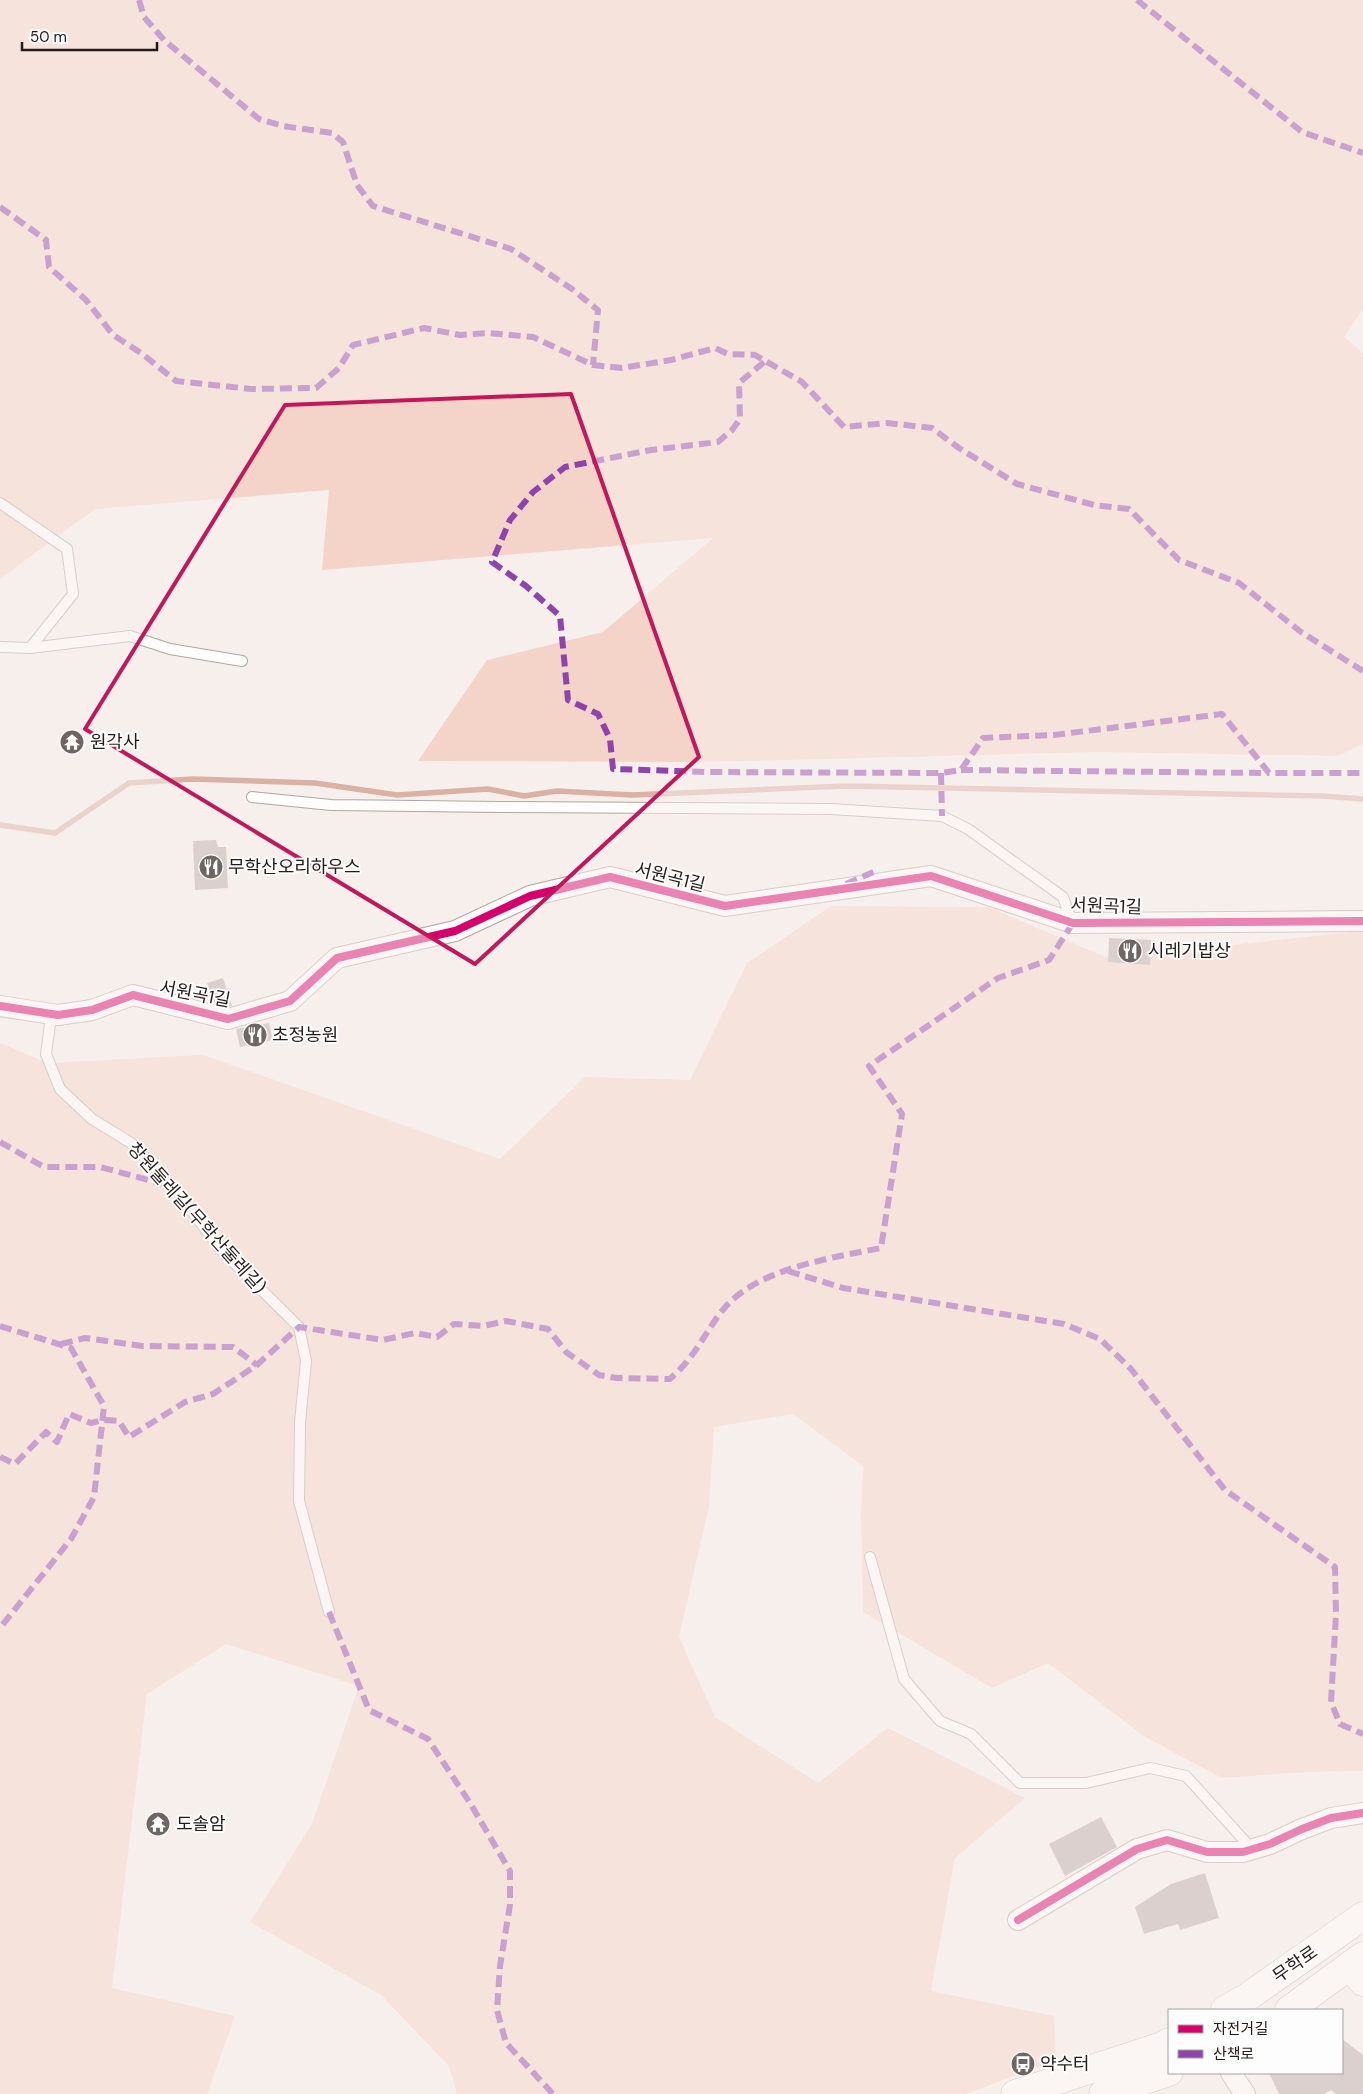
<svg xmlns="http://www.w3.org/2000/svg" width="1363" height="2094" font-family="'DM Sans','Noto Sans KR',sans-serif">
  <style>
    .green { fill: #f4d4c8 }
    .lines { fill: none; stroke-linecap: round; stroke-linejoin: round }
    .stream { stroke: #dab2a5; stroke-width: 5.5 }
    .building { fill: #baaca8 }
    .service-casing { stroke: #b0a6a3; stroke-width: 12 }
    .minor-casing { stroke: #b0a6a3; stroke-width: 22 }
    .secondary-casing { stroke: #b0a6a3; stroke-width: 29 }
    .primary-casing { stroke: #b0a6a3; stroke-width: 29 }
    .service { stroke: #fefdfc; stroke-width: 10 }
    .minor { stroke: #fefdfc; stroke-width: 20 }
    .secondary { stroke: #fefdfc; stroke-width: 28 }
    .primary { stroke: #fefdfc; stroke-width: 28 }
    .quiet { stroke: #8e44ad; stroke-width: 6; stroke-dasharray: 12 6; stroke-linecap: butt }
    .cycleway-casing { stroke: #fdfdfd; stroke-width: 11 }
    .cycleway { stroke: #d6006c; stroke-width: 8 }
    .marked { fill: none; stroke: #c2185b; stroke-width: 4; stroke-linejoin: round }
    .labels { text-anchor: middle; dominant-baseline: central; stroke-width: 4; stroke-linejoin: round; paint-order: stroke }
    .poi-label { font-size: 18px; fill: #261b17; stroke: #fdfdfd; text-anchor: start }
    .street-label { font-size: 18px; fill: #261b17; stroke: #fdfdfd }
  </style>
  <rect width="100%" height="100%" fill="#f7efec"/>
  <g class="green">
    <polygon points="0,0 1363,0 1363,309 1344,337 1363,353 1363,744 1338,756 1097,752 700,762 418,761 487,660 603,632 713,538 322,570 329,490 95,509 0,579"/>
    <polygon points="831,906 988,907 1108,958 1363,931 1363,1771 1306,1772 1222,1778 1145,1737 1048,1663 992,1688 863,1612 861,1514 863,1466 793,1414 714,1427 709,1507 679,1637 715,1717 818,1783 888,1728 1025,1798 955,1858 931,1991 1054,2016 1056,2060 966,2094 457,2094 449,2066 381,1995 250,1922 312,1824 359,1686 226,1644 147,1694 112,1988 235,2016 207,2094 0,2094 0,1043 48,1063 203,1055 500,1159 585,1077 690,1080 747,963"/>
  </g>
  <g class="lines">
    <polyline class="stream" points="0,825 55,833 129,783 193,779 315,783 397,795 488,789 524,796 557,791 632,795 845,786 1323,796 1363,799"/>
  </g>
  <g class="building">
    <polygon points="216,840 218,847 226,847 228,888 195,890 193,841"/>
    <polygon points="1109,938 1151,940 1150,965 1108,962"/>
    <polygon points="223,978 232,1006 228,1007 214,1003 207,983"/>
    <polygon points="269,1023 273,1040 240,1047 236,1029"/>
    <polygon points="1101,1817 1117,1847 1065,1876 1049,1844"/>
    <polygon points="1205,1873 1219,1918 1180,1930 1178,1924 1144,1934 1135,1907 1171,1884"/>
    <polygon points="1342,2039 1363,2055 1363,2094 1336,2094 1331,2090 1324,2094 1279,2094 1269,2073 1342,2073"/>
  </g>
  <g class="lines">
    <defs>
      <g id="service">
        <polyline points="0,503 67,549 73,594 30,648 0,647"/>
        <polyline points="30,648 130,636 170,649 242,661"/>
        <polyline points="252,797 331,805 500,807 830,809 942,816 968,829 1063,897 1072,922"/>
        <polyline points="58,1015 50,1024 46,1054 60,1089 92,1119 131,1143 157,1170 167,1185 177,1191 221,1250 299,1327 306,1361 300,1422 299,1501 329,1612"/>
        <polyline points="870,1557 904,1679 940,1721 971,1734 1020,1783 1086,1783 1150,1768 1186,1776 1252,1849"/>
      </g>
      <g id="minor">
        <polyline points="0,1006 58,1015 92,1010 133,995 228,1019 290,1001 337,958 455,931 530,896 610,877 725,906 931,876 1073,923 1363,921"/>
        <polyline points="1018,1920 1137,1849 1167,1840 1207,1852 1243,1852 1270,1844 1302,1829 1331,1818 1363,1813"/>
        <polyline points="1231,2073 1245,2094"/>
      </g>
      <polyline id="secondary" points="1349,1966 1363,1982"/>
      <g id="primary">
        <polyline points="1225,2010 1246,1998 1363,1916"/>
        <polyline points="1289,2010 1363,1956"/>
        <polyline points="1015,2094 1162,2046 1169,2042"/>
        <polyline points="1103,2094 1169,2072"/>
      </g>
    </defs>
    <use href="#service" class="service-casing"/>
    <use href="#minor" class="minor-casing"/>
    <use href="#secondary" class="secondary-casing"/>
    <use href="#primary" class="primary-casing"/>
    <use href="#service" class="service"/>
    <use href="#minor" class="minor"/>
    <use href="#secondary" class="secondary"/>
    <use href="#primary" class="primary"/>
    <g class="quiet">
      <polyline points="139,0 144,17 164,40 259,119 283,126 332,133 343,142 357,185 373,206 511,249 572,289 598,310 593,365"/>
      <polyline points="1137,0 1302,132 1363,153"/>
      <polyline points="0,207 46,240 49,267 86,300 113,335 141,353 176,381 251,389 316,388 339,368 353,345 424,328 460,335 489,333 533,337 593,365 622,368 671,360 715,348 728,354 755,355 802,382 844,427 887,423 932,428 959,448 1017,484 1094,505 1129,509 1179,560 1239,583 1301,632 1363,671"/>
      <polyline points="764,362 739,383 740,419 732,430 718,442 651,450 565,467 533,492 510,520 492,562 526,586 560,616 568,700 598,714 610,739 613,769 708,772 941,773 961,770 983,738 1054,735 1222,714 1269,773 1363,773"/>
      <polyline points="961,770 1269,773"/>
      <polyline points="941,773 942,816"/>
      <polyline points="846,884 878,870"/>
      <polyline points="0,1142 44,1167 100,1167 167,1185"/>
      <polyline points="788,1271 843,1288 1064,1324 1100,1339 1131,1369 1225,1490 1335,1567 1336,1614 1331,1702 1340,1724 1363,1734"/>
      <polyline points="0,1326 71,1348 104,1406 94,1497 71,1539 0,1628"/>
      <polyline points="61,1344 85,1338 142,1346 233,1347 257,1365"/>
      <path d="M 0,1457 L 15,1464 L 46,1432 L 57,1442 L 69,1414 L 91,1423 L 103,1420 L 119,1421 L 129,1437 L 185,1402 L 213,1394 L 257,1365 L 299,1327 L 383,1340 L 415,1333 L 437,1337 L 454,1324 L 483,1326 L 506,1321 L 548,1329 L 566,1352 L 599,1375 L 617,1378 L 670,1379 C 676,1373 683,1367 688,1360 C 703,1342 712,1321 728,1304 C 765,1267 831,1258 881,1248 L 902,1114 L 869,1066 L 998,978 L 1049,960 L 1073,923"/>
      <polyline points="329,1612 369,1710 428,1739 470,1803 510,1871 510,1905 500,1966 497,2010 506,2043 553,2094"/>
    </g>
    <defs>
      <g id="cycleway">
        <polyline points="0,1006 58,1015 92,1010 133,995 228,1019 290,1001 337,958 455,931 530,896 610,877 725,906 931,876 1073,923 1363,921"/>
        <polyline points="1018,1920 1137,1849 1167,1840 1207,1852 1243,1852 1270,1844 1302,1829 1331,1818 1363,1813"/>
      </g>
    </defs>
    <use href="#cycleway" class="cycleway-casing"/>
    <use href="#cycleway" class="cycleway"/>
  </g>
  <path d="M0 0H1363V2094H0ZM 571,394 L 699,757 L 475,964 L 85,729 L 285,405 Z" fill="#f7efec" fill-opacity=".55" fill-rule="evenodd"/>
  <path class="marked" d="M 571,394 L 699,757 L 475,964 L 85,729 L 285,405 Z"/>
  <defs>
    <symbol id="temple-disc" viewBox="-11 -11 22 22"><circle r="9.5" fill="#6f6562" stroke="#fdfdfd"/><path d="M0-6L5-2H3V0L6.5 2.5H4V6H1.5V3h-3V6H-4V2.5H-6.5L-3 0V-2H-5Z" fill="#fff"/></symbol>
    <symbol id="restaurant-disc" viewBox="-11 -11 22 22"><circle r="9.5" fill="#6f6562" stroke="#fdfdfd"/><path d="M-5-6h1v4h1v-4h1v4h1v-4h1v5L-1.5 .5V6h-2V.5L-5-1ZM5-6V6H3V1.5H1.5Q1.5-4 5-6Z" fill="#fff"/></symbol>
    <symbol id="bus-disc" viewBox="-11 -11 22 22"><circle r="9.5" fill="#6f6562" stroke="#fdfdfd"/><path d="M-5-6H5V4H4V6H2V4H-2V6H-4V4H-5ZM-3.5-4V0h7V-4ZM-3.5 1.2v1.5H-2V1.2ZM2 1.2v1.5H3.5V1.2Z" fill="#fff"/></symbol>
  </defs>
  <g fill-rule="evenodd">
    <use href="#temple-disc" x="58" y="728" width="28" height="28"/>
    <use href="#restaurant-disc" x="197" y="853" width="28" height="28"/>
    <use href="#restaurant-disc" x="1116" y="937" width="28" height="28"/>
    <use href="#restaurant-disc" x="241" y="1021" width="28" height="28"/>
    <use href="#temple-disc" x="144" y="1810" width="28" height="28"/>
    <use href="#bus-disc" x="1009" y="2050" width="28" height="28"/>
  </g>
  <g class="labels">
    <g class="poi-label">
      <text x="90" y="742">원각사</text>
      <text x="228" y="867">무학산오리하우스</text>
      <text x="1148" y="951">시레기밥상</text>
      <text x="272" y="1035">초정농원</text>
      <text x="176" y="1824">도솔암</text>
      <text x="1040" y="2064">약수터</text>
    </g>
    <g class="street-label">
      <text transform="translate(670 877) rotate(14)">서원곡1길</text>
      <text transform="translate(1106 906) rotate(2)">서원곡1길</text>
      <text transform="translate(195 994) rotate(11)">서원곡1길</text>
      <text transform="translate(197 1218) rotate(48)">창원둘레길(무학산둘레길)</text>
      <text transform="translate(1295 1964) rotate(-35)">무학로</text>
    </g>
  </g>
  <rect x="1168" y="2009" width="175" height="65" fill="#fdfdfd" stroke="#a7a3a1"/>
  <rect x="1178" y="2025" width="25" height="8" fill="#d6006c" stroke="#a7a3a1"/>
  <text x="1213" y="2034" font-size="15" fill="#261b17">자전거길</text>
  <rect x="1178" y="2050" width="25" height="8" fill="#8e44ad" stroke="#a7a3a1"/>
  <text x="1213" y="2059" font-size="15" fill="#261b17">산책로</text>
  <path d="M22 42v8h135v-8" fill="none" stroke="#261b17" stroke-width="2.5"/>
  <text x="30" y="42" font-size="15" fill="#261b17" stroke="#fdfdfd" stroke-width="4" paint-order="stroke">50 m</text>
</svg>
